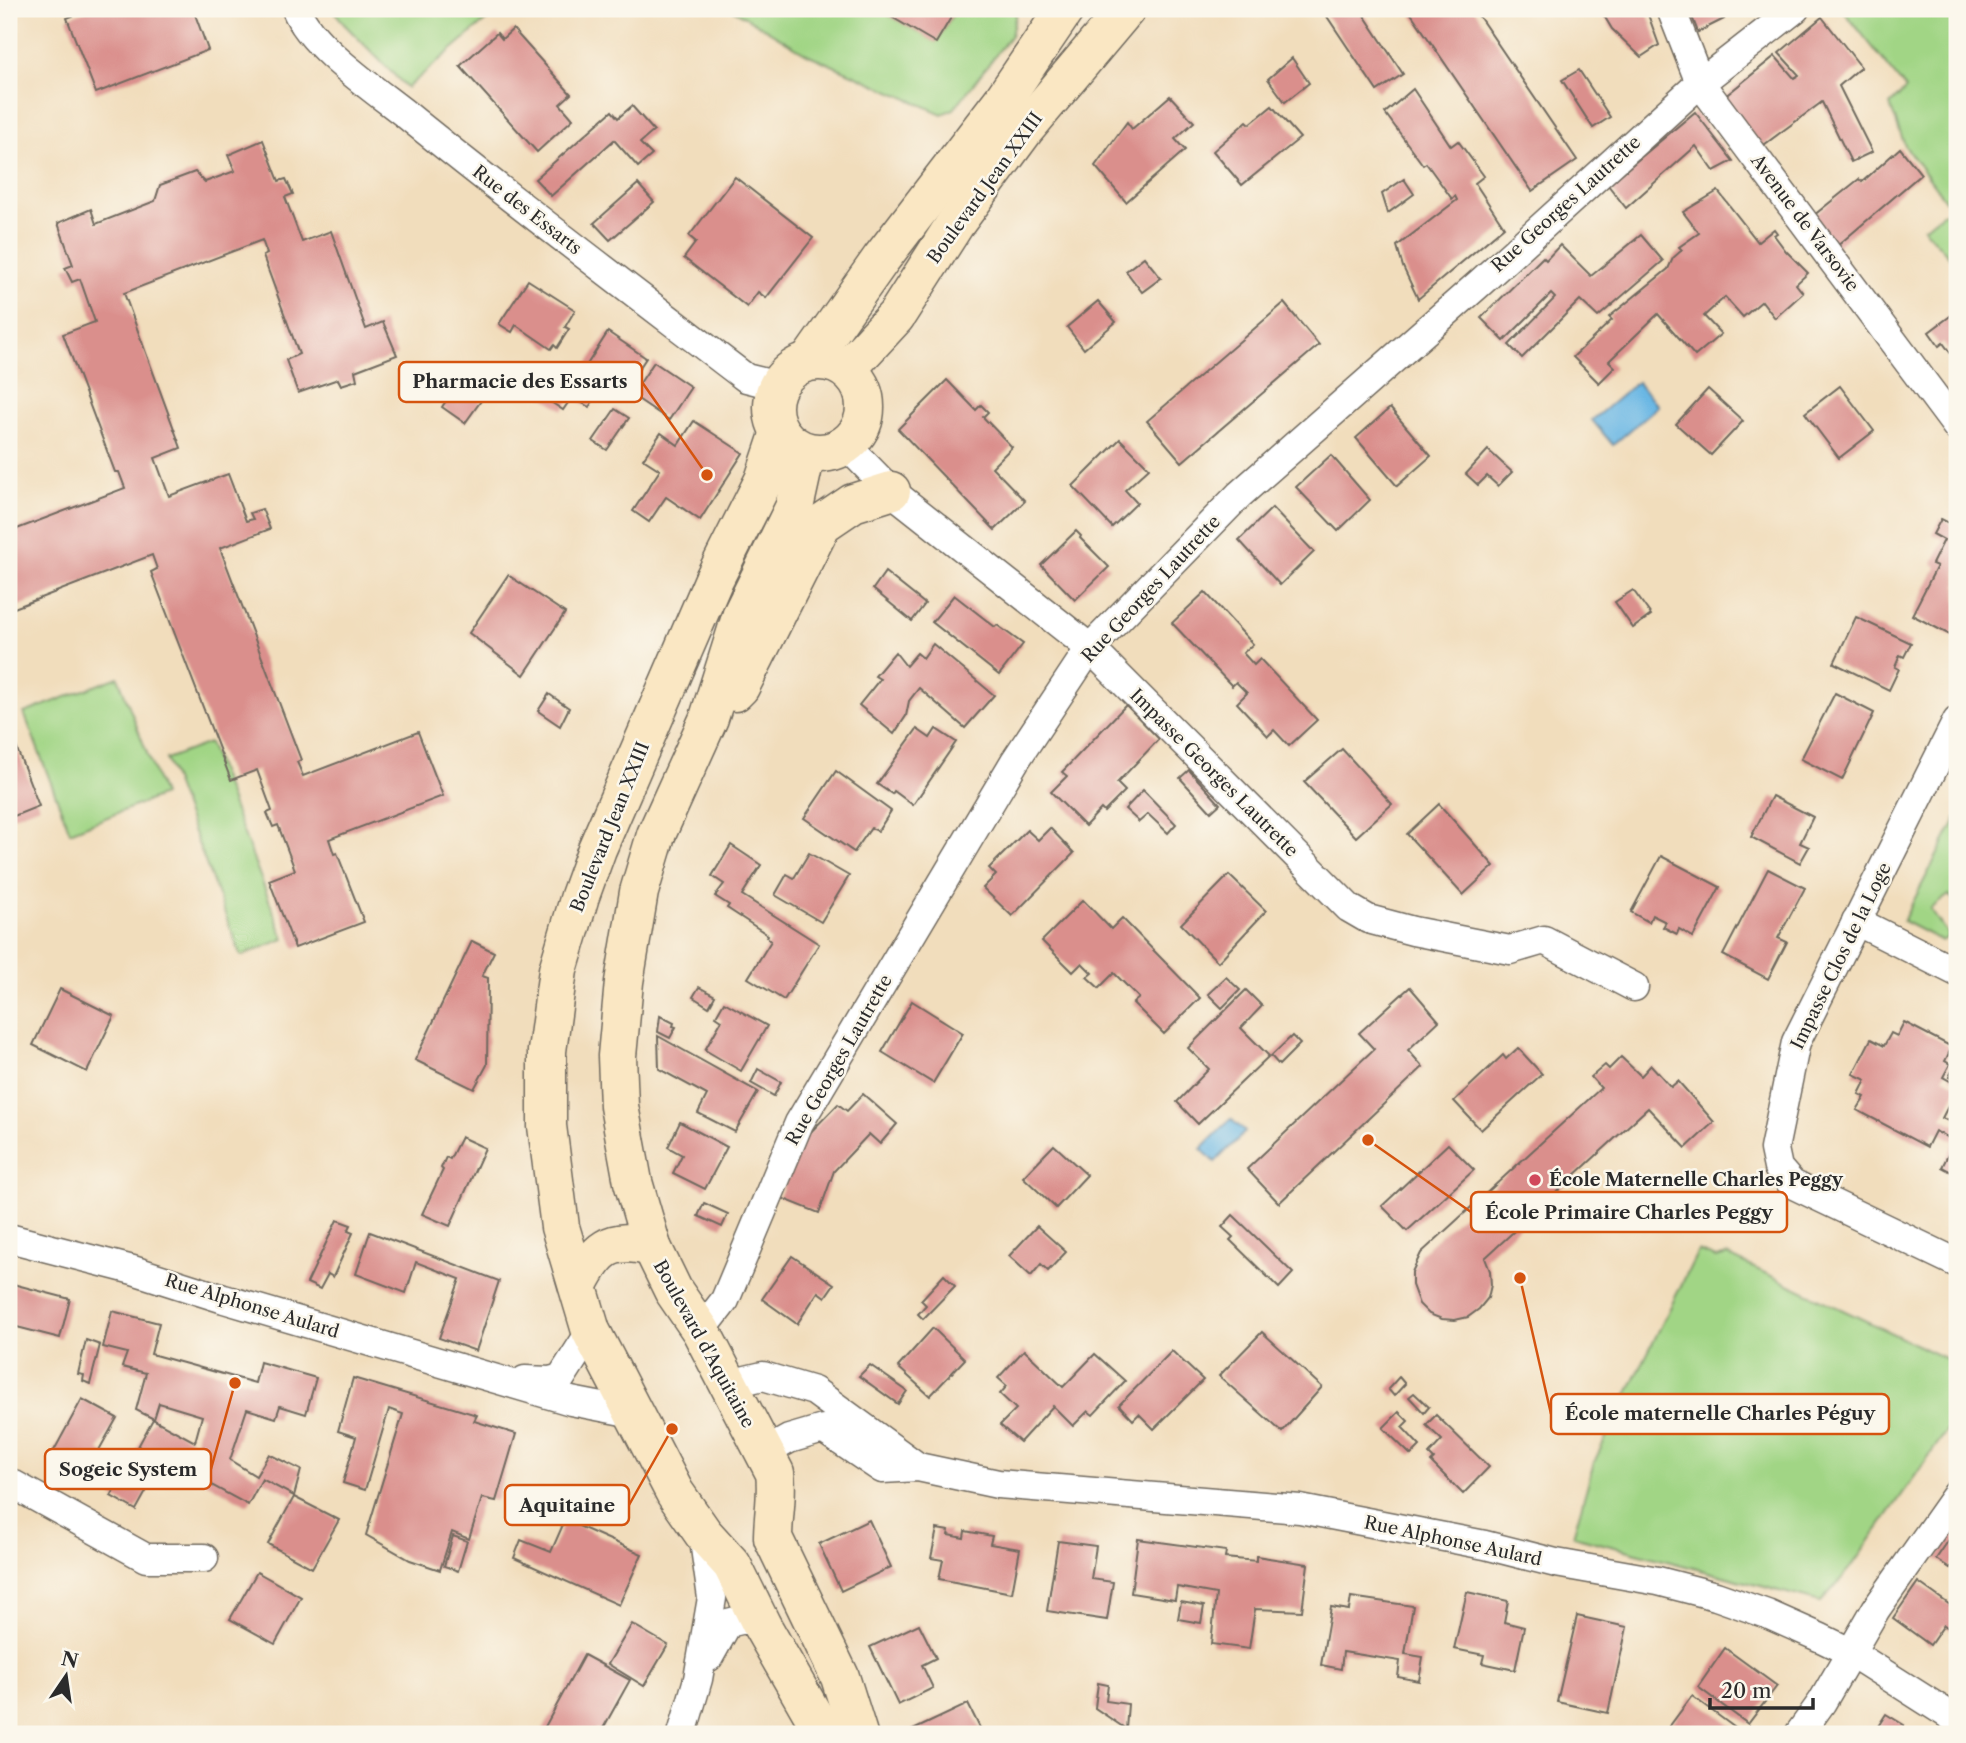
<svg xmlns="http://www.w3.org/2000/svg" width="1966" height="1743" font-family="'Libre Caslon Text',serif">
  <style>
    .green { fill: #a1d585; stroke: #668058; stroke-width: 2 }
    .water { fill: #6ab7e4; stroke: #4a7188; stroke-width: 2 }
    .building { fill: #da8f8c }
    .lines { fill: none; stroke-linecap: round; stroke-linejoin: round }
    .street-casing { stroke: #70695e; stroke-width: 31 }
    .secondary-casing { stroke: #70695e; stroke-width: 41 }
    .street { stroke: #fff; stroke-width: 28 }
    .secondary { stroke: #fae7c3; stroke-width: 38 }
    .poi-dot { fill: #d1495b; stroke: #fbf7ec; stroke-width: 2.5 }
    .labels { text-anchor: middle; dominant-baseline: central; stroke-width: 5; stroke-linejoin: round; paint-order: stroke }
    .street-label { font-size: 18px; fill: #2b2b2b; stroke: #fbf7ec }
    .poi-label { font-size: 18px; font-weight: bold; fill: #2b2b2b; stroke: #fbf7ec; text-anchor: start }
    .leader { fill: none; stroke: #d5540f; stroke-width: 2.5 }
    .callout-dot { fill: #d5540f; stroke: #fbf7ec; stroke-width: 2.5 }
    .callout { fill: #fbf7ec; stroke: #d5540f; stroke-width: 2.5 }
    .callout-label { font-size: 19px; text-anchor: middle; font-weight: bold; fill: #2b2b2b }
  </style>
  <rect width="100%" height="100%" fill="#fbf7ec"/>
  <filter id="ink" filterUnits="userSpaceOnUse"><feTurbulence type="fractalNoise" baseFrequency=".0143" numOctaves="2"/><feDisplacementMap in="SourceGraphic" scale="14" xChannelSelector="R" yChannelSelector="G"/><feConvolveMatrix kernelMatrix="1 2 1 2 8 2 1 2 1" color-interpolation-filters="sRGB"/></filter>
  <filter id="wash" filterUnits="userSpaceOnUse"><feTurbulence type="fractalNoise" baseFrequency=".00686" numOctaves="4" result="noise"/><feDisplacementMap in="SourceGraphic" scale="28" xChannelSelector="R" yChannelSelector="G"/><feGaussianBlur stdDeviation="1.57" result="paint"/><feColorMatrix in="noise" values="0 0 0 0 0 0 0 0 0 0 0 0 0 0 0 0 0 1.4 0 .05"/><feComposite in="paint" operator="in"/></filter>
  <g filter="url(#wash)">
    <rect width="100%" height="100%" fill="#f1ddbc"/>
    <g class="green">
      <polygon points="333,9 499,9 407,88 344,24"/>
      <polygon points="732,9 878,9 936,42 956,9 1017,10 1011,35 954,109 942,114 807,54"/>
      <polygon points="1842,9 1957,9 1957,265 1923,228 1951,208 1905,146 1890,105 1906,89"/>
      <polygon points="118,677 163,795 70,832 24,713"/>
      <polygon points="209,743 284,939 241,956 166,759"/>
      <polygon points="1957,817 1957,898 1954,900 1949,895 1930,909 1949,936 1942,941 1903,921"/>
      <polygon points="1698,1251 1716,1258 1727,1255 1944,1358 1957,1359 1957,1416 1850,1569 1821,1602 1573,1536 1594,1462"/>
    </g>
    <g class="water">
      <polygon points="1637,382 1658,406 1613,445 1592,420"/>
      <polygon points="1231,1119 1245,1132 1215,1162 1201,1149"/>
    </g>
    <g id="blocks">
      <g class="building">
        <polygon points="90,9 193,9 208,50 96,93 67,18"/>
        <polygon points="878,9 956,9 936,43"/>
        <polygon points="1322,9 1360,9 1403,74 1377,91"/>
        <polygon points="1408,9 1474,9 1577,160 1532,191"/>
        <polygon points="1600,9 1640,9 1642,11 1646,9 1659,45 1641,57 1612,29"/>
        <polygon points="1689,9 1717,9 1724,19 1698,32"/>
        <polygon points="1822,17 1861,67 1839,86 1872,152 1851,162 1822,102 1761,147 1723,98 1775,56 1794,78 1799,75 1779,53"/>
        <polygon points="513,29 571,94 560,104 573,119 537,152 460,66 497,33 502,39"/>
        <polygon points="1292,58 1309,83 1285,102 1268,79"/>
        <polygon points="1579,70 1610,117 1593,128 1562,80"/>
        <polygon points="1413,89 1451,146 1458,141 1484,176 1475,183 1504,227 1418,299 1403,267 1397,246 1457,200 1455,196 1452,199 1426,163 1423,165 1385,113"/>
        <polygon points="1170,96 1194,122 1175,139 1185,150 1126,202 1095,166 1127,122 1132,129"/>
        <polygon points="632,106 654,131 640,143 652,155 638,167 614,140 551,196 535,179 612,111 618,118"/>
        <polygon points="1272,106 1300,138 1242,185 1213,151 1247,121 1250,124"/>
        <polygon points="1695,112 1733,161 1714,171 1696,146 1626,208 1608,185"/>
        <polygon points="263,140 279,181 286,179 293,194 285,197 302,242 331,231 366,329 383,322 397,355 355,371 357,380 341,385 338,379 298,393 286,360 299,354 263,256 267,254 262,240 124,293 181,448 155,458 169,496 228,474 246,521 253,519 250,513 262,509 270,529 220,548 301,760 297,762 303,776 418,732 443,796 329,839 334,854 337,853 364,922 295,948 269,880 295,870 278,825 273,827 267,813 272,811 257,770 231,780 151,572 157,569 152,555 9,610 9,532 125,488 119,472 115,472 63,334 95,322 80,279 72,282 65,268 73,265 58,223 91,209 96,224 155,201 160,185 195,172 205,182 235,171 228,155"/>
        <polygon points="1900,148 1921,174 1836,247 1813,216 1859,179 1862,182"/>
        <polygon points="735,177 813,238 766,298 758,292 747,307 684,258 696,242 689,236"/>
        <polygon points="1404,179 1414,194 1388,213 1382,194"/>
        <polygon points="638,184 654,202 610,240 594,223"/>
        <polygon points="1718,191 1758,242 1774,229 1777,233 1774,235 1786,251 1808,273 1796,284 1803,293 1775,318 1762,301 1743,317 1725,297 1704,316 1721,334 1695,356 1658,314 1609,361 1615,367 1599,383 1573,357 1612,320 1609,317 1668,269 1673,258 1682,250 1679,247 1699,233 1683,212"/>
        <polygon points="1641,235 1663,261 1598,317 1580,300 1522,358 1509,345 1555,298 1551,294 1504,341 1481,318 1543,257 1546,260 1560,245 1591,276"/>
        <polygon points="1144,257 1161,278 1142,292 1126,271"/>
        <polygon points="528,280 575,310 565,327 569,329 557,348 554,345 551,349 516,325 512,332 499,324"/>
        <polygon points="1098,301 1116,322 1084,349 1067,327"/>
        <polygon points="1284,303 1319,345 1182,462 1147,421"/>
        <polygon points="1957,311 1957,370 1953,365 1957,362 1943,343 1939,346 1929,332"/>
        <polygon points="608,332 646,358 623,393 606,382 589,407 572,397 563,410 539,394 558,367 577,380"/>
        <polygon points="654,362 691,387 669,420 632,395"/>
        <polygon points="464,374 488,391 465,423 442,407"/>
        <polygon points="947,380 976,410 981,405 988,412 983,417 1012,447 992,467 1025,501 995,530 898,429"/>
        <polygon points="1840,386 1874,431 1839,458 1805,413"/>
        <polygon points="1708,389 1743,421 1711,455 1676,424"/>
        <polygon points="1390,408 1431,456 1397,486 1356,438"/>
        <polygon points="615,409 629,418 607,450 593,441"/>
        <polygon points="694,421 743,453 700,520 666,497 649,522 633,511 660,470 643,459 661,433 678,445"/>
        <polygon points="1120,439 1149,468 1125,490 1137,503 1112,527 1073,486"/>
        <polygon points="1488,450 1512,472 1498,486 1487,476 1478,485 1466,474"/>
        <polygon points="1331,455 1370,500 1338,531 1296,487"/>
        <polygon points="1272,508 1314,552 1280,585 1239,540"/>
        <polygon points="1941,519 1957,527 1957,625 1952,636 1912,615 1937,566 1932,564 1944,540 1933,534"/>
        <polygon points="1076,531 1081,536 1080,538 1109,567 1075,600 1041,565"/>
        <polygon points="885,572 925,604 912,621 873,589"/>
        <polygon points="508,575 565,613 524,675 469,633"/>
        <polygon points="1633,590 1651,615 1633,628 1615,602"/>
        <polygon points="1205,592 1253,644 1243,653 1254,665 1260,659 1317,720 1289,746 1274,730 1268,736 1237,703 1247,693 1236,682 1232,686 1172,623"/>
        <polygon points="954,595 995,627 997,625 1023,644 999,675 932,622"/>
        <polygon points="1856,617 1911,643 1904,657 1900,655 1895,667 1899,669 1889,690 1834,663"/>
        <polygon points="933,644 994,695 965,728 919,688 909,701 906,716 894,734 859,705 880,679 875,676 895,652 906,666 917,653 923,658"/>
        <polygon points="1835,693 1874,713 1842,780 1801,759"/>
        <polygon points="549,694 569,708 560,726 538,711"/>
        <polygon points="1126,705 1159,739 1117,783 1125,791 1104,812 1101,809 1085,826 1051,792 1067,776 1062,772"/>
        <polygon points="917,729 930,738 936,729 956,742 913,805 894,791 892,794 877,784"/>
        <polygon points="12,736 39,806 9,818 9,737"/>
        <polygon points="1342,749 1392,804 1356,837 1304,782"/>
        <polygon points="1189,770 1220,804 1211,812 1180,778"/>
        <polygon points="836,771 891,811 878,831 871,828 854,852 804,818"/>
        <polygon points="1143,790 1176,824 1168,833 1148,814 1139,822 1125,809"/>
        <polygon points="1772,796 1813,817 1800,843 1809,847 1800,863 1751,837"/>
        <polygon points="1439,804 1494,866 1463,895 1407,834"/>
        <polygon points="1050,828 1074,853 1012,916 983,888 996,875 989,868 1027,830 1038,840"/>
        <polygon points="731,845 761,865 742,895 819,944 784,1000 748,978 771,941 767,937 768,935 727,908 729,905 715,896 724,884 712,876"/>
        <polygon points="809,853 849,876 821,922 775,895 787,874 794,878"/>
        <polygon points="1661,856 1720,887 1693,937 1679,929 1677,934 1663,927 1666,922 1652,915 1649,922 1631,912"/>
        <polygon points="1768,869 1805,888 1778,938 1787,942 1768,979 1723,955"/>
        <polygon points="1229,875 1266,911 1218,962 1181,924"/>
        <polygon points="1083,900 1111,929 1122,918 1200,998 1164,1034 1133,1003 1139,998 1114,973 1099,988 1087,977 1092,973 1082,963 1073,972 1042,941"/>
        <polygon points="472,941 494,952 482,976 488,978 487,1065 474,1089 415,1060"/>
        <polygon points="1226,977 1240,990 1222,1008 1208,994"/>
        <polygon points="699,987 715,996 709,1007 693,997"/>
        <polygon points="1410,987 1439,1021 1408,1050 1423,1067 1279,1203 1247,1169 1374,1049 1359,1033"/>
        <polygon points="60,989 114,1016 87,1072 33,1045"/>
        <polygon points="1246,990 1262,1006 1241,1028 1269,1056 1198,1124 1177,1102 1209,1069 1188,1048"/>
        <polygon points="912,1001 963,1033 933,1083 882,1052"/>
        <polygon points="724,1002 767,1026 741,1071 705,1050 722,1020 716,1016"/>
        <polygon points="660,1016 674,1023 673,1026 676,1027 670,1038 658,1032"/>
        <polygon points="1904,1022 1952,1047 1945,1061 1950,1064 1943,1077 1957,1085 1957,1089 1942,1118 1957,1125 1957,1175 1942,1167 1955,1141 1935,1131 1927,1147 1857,1110 1865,1097 1859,1094 1866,1080 1853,1074 1871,1039 1884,1046 1891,1033 1897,1036"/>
        <polygon points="658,1036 758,1092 735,1132 698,1113 707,1095 659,1069"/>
        <polygon points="1292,1036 1300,1044 1279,1065 1271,1056"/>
        <polygon points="1518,1048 1542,1074 1481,1130 1454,1101 1503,1055 1506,1059"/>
        <polygon points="1621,1057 1641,1076 1651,1065 1671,1087 1678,1081 1714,1122 1686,1148 1648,1108 1485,1258 1490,1271 1491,1285 1488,1298 1479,1309 1468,1317 1455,1320 1442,1319 1429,1314 1419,1304 1412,1285 1412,1272 1421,1253 1601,1088 1591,1077 1605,1065 1609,1069"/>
        <polygon points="1957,1061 1957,1081 1949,1077"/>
        <polygon points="758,1069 781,1082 774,1096 751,1083"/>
        <polygon points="863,1094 897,1124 880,1144 869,1134 834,1171 819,1213 779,1197 801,1142 838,1104 847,1111"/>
        <polygon points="680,1122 727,1147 705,1189 673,1173 682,1155 668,1147"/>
        <polygon points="461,1137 485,1148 450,1226 422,1214 443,1170 441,1168 446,1157 450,1159"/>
        <polygon points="1448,1144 1474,1170 1407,1231 1382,1206"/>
        <polygon points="1054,1145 1087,1175 1056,1208 1023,1177"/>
        <polygon points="704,1203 728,1214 722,1227 698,1216"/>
        <polygon points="1233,1215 1293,1273 1279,1288 1230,1240 1233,1237 1222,1227"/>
        <polygon points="337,1220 351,1225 348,1231 353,1233 333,1277 328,1274 320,1289 307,1283"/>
        <polygon points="1037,1226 1066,1252 1048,1271 1041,1264 1031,1276 1009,1256"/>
        <polygon points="370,1232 499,1281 476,1351 439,1338 460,1279 416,1262 406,1293 356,1274"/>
        <polygon points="792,1256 834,1284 825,1297 818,1292 797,1324 762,1299"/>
        <polygon points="944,1275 955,1286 923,1319 918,1314 926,1305 921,1300"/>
        <polygon points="9,1283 70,1299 60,1338 9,1325"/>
        <polygon points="112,1311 159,1323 151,1354 255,1383 260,1362 316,1378 306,1414 280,1406 276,1418 247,1409 230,1460 256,1476 269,1454 301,1470 294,1496 262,1479 248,1505 145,1449 138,1462 157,1472 136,1510 111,1496 153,1419 195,1442 202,1416 159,1403 154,1419 136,1410 146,1373 122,1367 127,1353 103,1347"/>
        <polygon points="933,1328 965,1359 930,1396 898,1367"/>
        <polygon points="1262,1332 1322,1387 1282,1432 1219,1376"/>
        <polygon points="86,1340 100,1345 90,1384 83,1381 84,1375 78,1374"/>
        <polygon points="1024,1350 1063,1387 1095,1354 1125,1381 1093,1415 1088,1411 1073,1426 1053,1406 1020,1442 1000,1425 1016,1409 1000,1394 1007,1386 998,1378"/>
        <polygon points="1172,1351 1203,1380 1154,1429 1139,1414 1133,1420 1119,1405"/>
        <polygon points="870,1365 907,1391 898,1404 859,1376"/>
        <polygon points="1399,1377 1405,1384 1394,1396 1388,1389"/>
        <polygon points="353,1378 477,1415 474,1421 516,1434 496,1501 482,1498 469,1539 452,1532 440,1570 410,1560 366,1535 403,1414 389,1409 365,1490 343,1483 356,1437 338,1431"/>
        <polygon points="1414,1393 1429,1407 1424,1413 1409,1397"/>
        <polygon points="82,1399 117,1418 99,1450 113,1458 100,1483 51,1456"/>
        <polygon points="1399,1412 1408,1421 1402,1427 1420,1446 1411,1455 1383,1428"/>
        <polygon points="1436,1415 1489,1467 1463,1494 1431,1462 1434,1459 1429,1454 1442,1440 1426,1425"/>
        <polygon points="294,1497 339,1520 312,1568 268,1544"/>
        <polygon points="565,1520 642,1554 619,1605 514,1558 521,1540 551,1552"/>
        <polygon points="869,1520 891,1567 841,1591 819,1544"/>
        <polygon points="1957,1528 1957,1557 1950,1568 1936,1559"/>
        <polygon points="937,1529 949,1531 948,1535 964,1538 965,1531 992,1536 990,1544 1020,1549 1012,1593 939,1579 943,1560 931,1558"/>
        <polygon points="453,1536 467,1541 458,1571 444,1566"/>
        <polygon points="1138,1539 1226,1551 1225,1558 1256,1561 1256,1556 1308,1564 1302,1611 1255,1609 1249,1649 1211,1644 1216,1594 1177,1587 1175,1600 1131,1593"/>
        <polygon points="1058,1541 1096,1546 1091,1579 1113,1582 1107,1620 1047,1611"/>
        <polygon points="257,1572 301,1597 275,1644 230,1619"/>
        <polygon points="1918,1582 1957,1610 1957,1629 1955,1633 1944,1625 1930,1645 1893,1618"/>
        <polygon points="1467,1592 1508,1601 1504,1622 1524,1627 1515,1670 1482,1663 1484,1655 1454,1649"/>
        <polygon points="1351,1597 1413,1606 1405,1654 1423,1657 1419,1681 1398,1677 1400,1661 1343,1652 1341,1669 1321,1665 1331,1607 1349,1610"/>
        <polygon points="1181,1602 1204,1606 1201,1623 1178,1619"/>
        <polygon points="1577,1616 1627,1627 1608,1713 1557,1702"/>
        <polygon points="632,1624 668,1645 644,1686 608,1664"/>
        <polygon points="919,1624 936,1658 922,1665 933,1688 898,1705 870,1647"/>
        <polygon points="1725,1648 1777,1686 1748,1724 1698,1687"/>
        <polygon points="584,1655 630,1680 601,1732 596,1729 593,1734 541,1734"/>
        <polygon points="1098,1683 1108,1685 1106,1701 1128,1704 1126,1729 1095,1708"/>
        <polygon points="1692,1696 1742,1733 1741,1734 1670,1734 1666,1731"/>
        <polygon points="968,1704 983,1734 913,1734 911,1731"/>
        <polygon points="1886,1714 1904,1725 1898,1734 1873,1734"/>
      </g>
    </g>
  </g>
  <g filter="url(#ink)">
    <use href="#blocks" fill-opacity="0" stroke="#70695e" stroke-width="2"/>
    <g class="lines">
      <defs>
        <g id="street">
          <path d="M 296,9 C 312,49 380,93 414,121 C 523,209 635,293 746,378 L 778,386"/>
          <polyline points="1671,9 1700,83 1957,427"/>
          <polyline points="846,445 891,491 1090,648 1349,908 1368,919 1413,931 1510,950 1544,940 1634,987"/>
          <polyline points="1957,721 1796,1042 1774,1149 1778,1168 1792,1184 1957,1263"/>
          <polyline points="1856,921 1957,972"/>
          <polyline points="9,1238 133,1270 224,1299 571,1401 633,1413"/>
          <polyline points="701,1331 725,1300 799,1123 1015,761 1090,648 1239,495 1481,282 1700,83 1795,9"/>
          <polyline points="525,1380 550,1381 561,1378 591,1331"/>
          <polyline points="729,1384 763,1376 814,1391 918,1467"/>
          <polyline points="764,1453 789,1439 823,1429 882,1469 918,1467 998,1484 1300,1509 1485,1545 1556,1563 1658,1581 1716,1596 1767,1614 1821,1638 1850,1652 1957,1720"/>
          <polyline points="9,1482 146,1558 204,1558"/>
          <polyline points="709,1657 728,1623 745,1619 762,1626"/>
          <polyline points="682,1734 698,1679 712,1598 703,1533"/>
          <polyline points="1799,1734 1822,1702 1876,1609 1957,1494"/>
        </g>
        <g id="secondary">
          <circle cx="819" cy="407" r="46"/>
          <polyline points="809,361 881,259 1003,100 1065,9"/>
          <polyline points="847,369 896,316 955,224 1025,129 1126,9"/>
          <polyline points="780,432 764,480 714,579 597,849 580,896 558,970 547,1051 547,1126 560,1227 591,1331 675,1493 703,1533 732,1565 762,1626 824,1734"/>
          <path d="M 810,453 L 803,467 L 794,508 L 742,614 L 709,718 L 656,835 L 639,892 L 624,982 L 617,1056 L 619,1106 L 633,1182 L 652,1247 L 673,1290 L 701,1331 L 775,1473 C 778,1495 773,1515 773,1538 L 840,1677 L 858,1734"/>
          <polyline points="735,692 740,687 822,524 853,503 891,491"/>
          <path d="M 578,1286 C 597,1249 609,1236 652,1247"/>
        </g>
      </defs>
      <use href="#street" class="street-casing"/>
      <use href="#secondary" class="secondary-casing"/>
      <use href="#street" class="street"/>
      <use href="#secondary" class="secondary"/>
    </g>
  </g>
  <circle class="poi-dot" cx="1535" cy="1180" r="7"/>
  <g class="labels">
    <g class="street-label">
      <text transform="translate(985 188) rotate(-54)">Boulevard Jean XXIII</text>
      <text transform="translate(1566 204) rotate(-42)">Rue Georges Lautrette</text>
      <text transform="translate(527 210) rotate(38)">Rue des Essarts</text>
      <text transform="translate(1805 223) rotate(53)">Avenue de Varsovie</text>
      <text transform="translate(1151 589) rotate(-47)">Rue Georges Lautrette</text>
      <text transform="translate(1214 773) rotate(45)">Impasse Georges Lautrette</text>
      <text transform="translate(610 827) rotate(-68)">Boulevard Jean XXIII</text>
      <text transform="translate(1841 956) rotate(-64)">Impasse Clos de la Loge</text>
      <text transform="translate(839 1060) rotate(-60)">Rue Georges Lautrette</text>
      <text transform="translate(252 1306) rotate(17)">Rue Alphonse Aulard</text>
      <text transform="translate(704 1344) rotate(61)">Boulevard d'Aquitaine</text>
      <text transform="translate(1453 1541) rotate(12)">Rue Alphonse Aulard</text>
    </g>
    <g class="poi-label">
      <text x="1549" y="1180">École Maternelle Charles Peggy</text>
    </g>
  </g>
  <path class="leader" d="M707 475L642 382M1368 1140L1471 1212M1520 1278L1551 1414M235 1383L211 1469M672 1429L629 1505"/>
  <g class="callout-dot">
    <circle cx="707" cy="475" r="7"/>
    <circle cx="1368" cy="1140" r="7"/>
    <circle cx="1520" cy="1278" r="7"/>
    <circle cx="235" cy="1383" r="7"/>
    <circle cx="672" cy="1429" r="7"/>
  </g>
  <g class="callout">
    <rect x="399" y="362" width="243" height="40" rx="7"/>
    <rect x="1471" y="1192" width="316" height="40" rx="7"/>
    <rect x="1551" y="1394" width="338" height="40" rx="7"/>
    <rect x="45" y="1449" width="166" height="40" rx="7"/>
    <rect x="505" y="1485" width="124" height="40" rx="7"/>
  </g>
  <g class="callout-label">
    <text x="520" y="388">Pharmacie des Essarts</text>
    <text x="1629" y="1219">École Primaire Charles Peggy</text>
    <text x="1720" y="1420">École maternelle Charles Péguy</text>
    <text x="128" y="1476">Sogeic System</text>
    <text x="567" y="1512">Aquitaine</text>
  </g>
  <rect width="1966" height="1743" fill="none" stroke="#fbf7ec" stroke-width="35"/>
  <g transform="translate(66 1676) rotate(13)" stroke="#fbf7ec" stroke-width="5" paint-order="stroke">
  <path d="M0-5L12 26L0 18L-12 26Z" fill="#2b2b2b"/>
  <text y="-10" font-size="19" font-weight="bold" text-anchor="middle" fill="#2b2b2b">N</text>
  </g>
  <path d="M1710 1698v10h103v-10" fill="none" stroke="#2b2b2b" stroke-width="3.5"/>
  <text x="1721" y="1698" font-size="21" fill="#2b2b2b" stroke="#fbf7ec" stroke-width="5" paint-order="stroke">20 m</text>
</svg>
